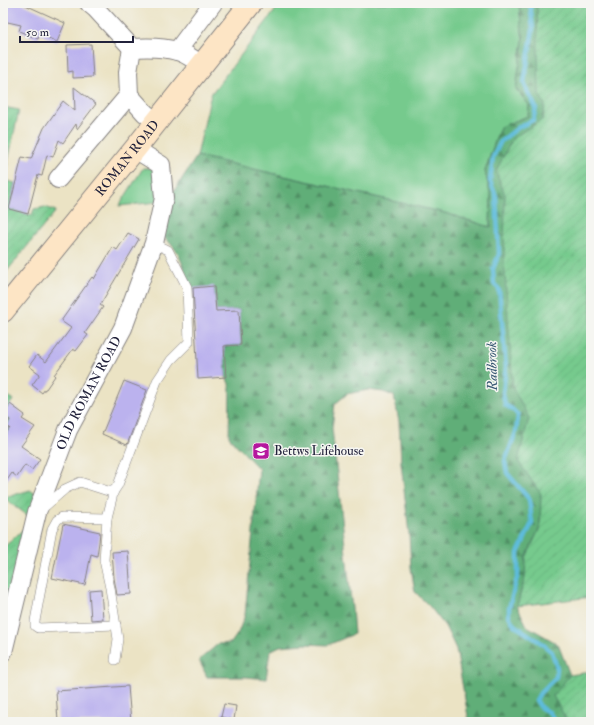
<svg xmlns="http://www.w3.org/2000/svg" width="594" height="725" font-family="'IM FELL Double Pica',serif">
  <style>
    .grass { fill: #76ca8d; stroke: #4c7664 }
    .forest { fill: url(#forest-firs); stroke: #41685a }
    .garden { fill: url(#garden-furrows); stroke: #4c7664 }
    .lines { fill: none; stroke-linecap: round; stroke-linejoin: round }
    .stream { stroke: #5dbbdb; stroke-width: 4.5 }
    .building { fill: #bbb2ee }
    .lane-casing { stroke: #868280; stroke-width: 10 }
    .street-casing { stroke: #868280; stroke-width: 20 }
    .secondary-casing { stroke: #868280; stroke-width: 24 }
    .lane { stroke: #fff; stroke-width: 9 }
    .street { stroke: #fff; stroke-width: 18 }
    .secondary { stroke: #fde5c5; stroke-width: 22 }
    .labels { text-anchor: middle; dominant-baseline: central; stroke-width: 3; stroke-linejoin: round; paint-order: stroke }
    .street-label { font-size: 13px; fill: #22223b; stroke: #f6f6f2 }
    .poi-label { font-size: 13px; fill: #22223b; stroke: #f6f6f2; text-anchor: start }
    .water-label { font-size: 14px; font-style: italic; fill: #375873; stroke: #f6f6f2 }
  </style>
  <defs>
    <pattern id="forest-firs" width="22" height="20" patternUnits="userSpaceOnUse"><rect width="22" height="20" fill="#60ae78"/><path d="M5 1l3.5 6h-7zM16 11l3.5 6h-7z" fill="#4f8d64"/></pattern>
    <pattern id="garden-furrows" width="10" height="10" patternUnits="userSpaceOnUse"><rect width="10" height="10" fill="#76ca8d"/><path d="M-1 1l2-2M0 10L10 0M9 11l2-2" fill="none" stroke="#66ad7b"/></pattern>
  </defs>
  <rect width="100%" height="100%" fill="#f6f6f2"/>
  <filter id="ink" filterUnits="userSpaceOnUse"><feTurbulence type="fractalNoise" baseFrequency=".025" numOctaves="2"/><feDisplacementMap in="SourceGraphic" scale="8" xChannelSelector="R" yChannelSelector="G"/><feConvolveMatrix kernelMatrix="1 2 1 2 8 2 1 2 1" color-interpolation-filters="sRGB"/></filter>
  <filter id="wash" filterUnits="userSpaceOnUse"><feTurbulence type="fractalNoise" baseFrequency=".012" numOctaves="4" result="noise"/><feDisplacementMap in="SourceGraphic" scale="16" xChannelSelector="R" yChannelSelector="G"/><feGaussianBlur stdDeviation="0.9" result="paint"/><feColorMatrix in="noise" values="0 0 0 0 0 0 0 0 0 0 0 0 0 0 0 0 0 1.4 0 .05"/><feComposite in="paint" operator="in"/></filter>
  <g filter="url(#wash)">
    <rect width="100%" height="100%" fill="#ebe3c4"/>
    <g class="grass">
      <polygon points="281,3 517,3 519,5 523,40 516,89 529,105 528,116 500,127 485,171 491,197 490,227 445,213 197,156 211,94"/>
      <polygon points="143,168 150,168 157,172 158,202 119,206"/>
    </g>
    <polygon class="forest" points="517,3 572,3 541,494 540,527 526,558 525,578 517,606 527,626 558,644 570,675 591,722 469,722 456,649 445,626 430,607 415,592 411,568 409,534 401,463 399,422 394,396 383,392 368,390 347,394 335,404 332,428 352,608 354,634 328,645 305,644 280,646 270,651 266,679 247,677 207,677 199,660 218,644 231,643 238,633 245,615 259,469 229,437 230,386 226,377 224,346 241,345 239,310 216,311 214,287 192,288 178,253 170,243 159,233 170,197 197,156 445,213 490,227 491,197 485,171 500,127 528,116 529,105 516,89 523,40 519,5"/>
    <g class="garden">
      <polygon points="537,3 591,3 591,597 517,606 525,578 526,558 540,527 541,494 518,461 529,418 513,388 504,260 505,195 496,171 513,138 543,119 545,105 539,94"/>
      <polygon points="3,107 19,110 4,180 15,183 9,209 32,215 34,209 45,207 56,211 3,276"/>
      <polygon points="3,392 13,400 3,414"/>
      <polygon points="3,415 10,420 6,426 12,430 7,432 3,437"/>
      <polygon points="30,490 37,495 31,518 4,498"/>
      <polygon points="26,527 10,606 3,602 3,548"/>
      <polygon points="591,672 591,722 568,722 553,696 570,675"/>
    </g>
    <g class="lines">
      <polyline class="stream" points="530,3 533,29 524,83 529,94 536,108 533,120 519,127 501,141 493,157 490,181 496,196 499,254 493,269 494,284 499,289 506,367 503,393 505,405 512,409 518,415 516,432 505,461 507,473 529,499 532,523 518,553 518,574 509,608 509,616 514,625 540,642 552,652 557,668 556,677 540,693 536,700 541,708 549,712 556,722"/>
    </g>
    <g id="blocks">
      <g class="building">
        <polygon points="3,3 21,3 65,23 57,42 40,34 38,39 19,31 21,25 3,21"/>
        <polygon points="91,44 93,77 73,78 73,71 68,72 67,45"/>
        <polygon points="74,87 96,104 77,129 76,124 63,143 59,140 53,157 47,155 42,176 38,175 28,214 9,209 22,157 31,159 44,128 63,101 75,111"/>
        <polygon points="128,233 139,239 100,305 103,307 85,333 88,335 76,351 73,349 54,375 55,376 46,389 45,389 42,393 32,385 40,374 29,366 37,355 46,362 71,328 61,321 92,277 94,279 113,247 117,250"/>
        <polygon points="214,286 216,311 239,310 241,345 224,346 226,377 198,379 193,288"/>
        <polygon points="124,381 147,390 127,445 102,434"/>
        <polygon points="10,404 25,415 22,419 35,427 21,446 40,459 32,470 25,465 17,477 12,473 3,486 3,437 10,428 6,426 10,420 3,415 3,414"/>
        <polygon points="63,524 100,532 99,542 97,556 91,554 85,585 52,578"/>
        <polygon points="128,551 131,594 117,595 114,578 112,552"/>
        <polygon points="101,589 103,619 91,620 89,590"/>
        <polygon points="128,686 131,722 58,722 56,691"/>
        <polygon points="224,704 236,706 234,720 221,717"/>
      </g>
    </g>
  </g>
  <g filter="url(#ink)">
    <use href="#blocks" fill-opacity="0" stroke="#868280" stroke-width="1"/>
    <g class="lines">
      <defs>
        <g id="lane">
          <polyline points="114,490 107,518 104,560 110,588 118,639 115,660"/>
          <polyline points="42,509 65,489 80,482 108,491 114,491 118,485 157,381 171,360 189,342 187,287 168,250 154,243"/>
          <polyline points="107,518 62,517 57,520 52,529 35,621 35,626 38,628 116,625"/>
        </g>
        <g id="street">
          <polyline points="89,3 95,8 132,48"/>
          <polyline points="132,48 128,72 129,95 145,113 156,122"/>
          <path d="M 132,48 C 145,47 163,47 177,51 C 186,53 194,60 202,65"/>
          <polyline points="177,51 213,3"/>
          <polyline points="58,179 129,95"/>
          <path id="s1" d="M 3,652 L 37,512 L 46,488 L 68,430 L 123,328 L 154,243 L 164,198 L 161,165 L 135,149"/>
        </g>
        <g id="secondary">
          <path id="s2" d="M 3,311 L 135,149 L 251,3"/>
        </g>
      </defs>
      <use href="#lane" class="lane-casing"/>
      <use href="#street" class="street-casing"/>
      <use href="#secondary" class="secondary-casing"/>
      <use href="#lane" class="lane"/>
      <use href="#street" class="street"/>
      <use href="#secondary" class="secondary"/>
    </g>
  </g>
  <defs>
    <symbol id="school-square" viewBox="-11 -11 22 22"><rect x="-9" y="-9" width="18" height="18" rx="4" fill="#b5179e" stroke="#f6f6f2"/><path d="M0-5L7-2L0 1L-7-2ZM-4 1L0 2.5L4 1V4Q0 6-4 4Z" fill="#fff"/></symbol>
  </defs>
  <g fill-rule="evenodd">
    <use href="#school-square" x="251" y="441" width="20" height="20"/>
  </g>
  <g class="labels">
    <g class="street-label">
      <text stroke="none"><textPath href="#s2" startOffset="197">ROMAN ROAD</textPath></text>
      <text stroke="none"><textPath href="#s1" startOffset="274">OLD ROMAN ROAD</textPath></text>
    </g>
    <g class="poi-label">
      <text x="274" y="451">Bettws Lifehouse</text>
    </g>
    <g class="water-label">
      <text transform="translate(492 366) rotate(-91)">Radbrook</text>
    </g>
  </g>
  <rect width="594" height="725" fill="none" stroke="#f6f6f2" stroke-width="16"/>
  <path d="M20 36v6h113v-6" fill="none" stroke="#22223b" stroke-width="2"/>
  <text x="26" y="36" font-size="12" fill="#22223b" stroke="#f6f6f2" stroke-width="3" paint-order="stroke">50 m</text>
</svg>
